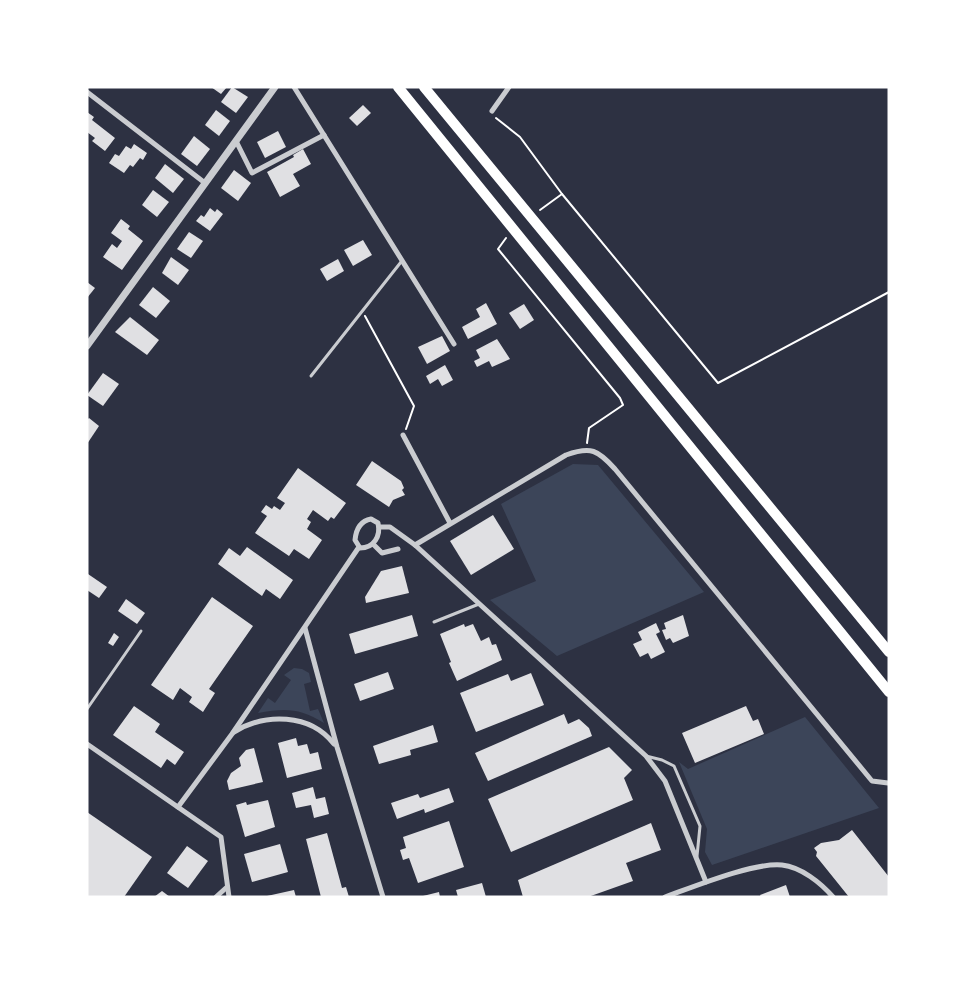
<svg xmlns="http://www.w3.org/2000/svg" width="976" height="984" font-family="'Crimson Pro',serif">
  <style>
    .green { fill: #3c4559 }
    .building { fill: #e0e0e3 }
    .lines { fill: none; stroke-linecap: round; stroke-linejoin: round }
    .path { stroke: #fff; stroke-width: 2 }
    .service { stroke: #caccd0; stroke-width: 3 }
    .minor { stroke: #caccd0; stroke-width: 5 }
    .tertiary { stroke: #caccd0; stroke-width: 7 }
    .motorway { stroke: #fff; stroke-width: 10 }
  </style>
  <rect width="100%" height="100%" fill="#2d3142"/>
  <g class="green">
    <polygon points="573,464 598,465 704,592 557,656 490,600 536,581 501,504"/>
    <path d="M 294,668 L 302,669 L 309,673 L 311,682 L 304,684 L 310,711 L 318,709 L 324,723 C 300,708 285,708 258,713 L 268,698 L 275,703 L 291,680 L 284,675 Z"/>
    <polygon points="805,717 879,808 712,865 705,852 707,829 679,762 688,769"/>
  </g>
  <g class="building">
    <polygon points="211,87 227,87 221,94"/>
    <polygon points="232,87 248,97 236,113 221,102"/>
    <polygon points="363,105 371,113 357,126 349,118"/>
    <polygon points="216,110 230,121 219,136 205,125"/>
    <polygon points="87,112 94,117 92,120 115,138 105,151 92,141 95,138 87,132"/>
    <polygon points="278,131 286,147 265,158 257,142"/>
    <polygon points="194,136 210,149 197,166 181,154"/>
    <polygon points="134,144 147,153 143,160 140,158 133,167 130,165 124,173 109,163 115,154 119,156 126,146 131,149"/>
    <polygon points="303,149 311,164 293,174 300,186 280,197 267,172 294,157 293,155"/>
    <polygon points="165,164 184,179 173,193 155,178"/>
    <polygon points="234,170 251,183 238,201 221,188"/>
    <polygon points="153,190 169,202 157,217 142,205"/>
    <polygon points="210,208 215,212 217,209 223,214 210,231 196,221 201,215 204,217"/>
    <polygon points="121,219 130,226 128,229 143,241 122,270 103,257 112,244 117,248 122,241 111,233"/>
    <polygon points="189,232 203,241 191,258 177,249"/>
    <polygon points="363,240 372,255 353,266 344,250"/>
    <polygon points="171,257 189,270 178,285 162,273"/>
    <polygon points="338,259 344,271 327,281 320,269"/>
    <polygon points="87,282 95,288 87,298"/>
    <polygon points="153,287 170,301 156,318 139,305"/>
    <polygon points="486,303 497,324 468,339 462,327 480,317 476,309"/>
    <polygon points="524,304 534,320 520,329 509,313"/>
    <polygon points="130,317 159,340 147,355 115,332"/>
    <polygon points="442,336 450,351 427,364 418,347"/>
    <polygon points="497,339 510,359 492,367 489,361 477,367 474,361 480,358 476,350"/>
    <polygon points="445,365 453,380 442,386 438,379 430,384 426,376"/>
    <polygon points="103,373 119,384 103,406 87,395"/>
    <polygon points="89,418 99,426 87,444 87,420"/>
    <polygon points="372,461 401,481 404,488 402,490 405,495 393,500 389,507 356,485"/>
    <polygon points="298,468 346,503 334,519 331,517 328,521 313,510 307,519 311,522 307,529 322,540 309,559 294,549 289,556 255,533 267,516 261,512 266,505 272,509 274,506 280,510 285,503 277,498"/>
    <polygon points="493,515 514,549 471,575 450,541"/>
    <polygon points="247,547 293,580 280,599 266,589 262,596 218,564 229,548 240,556"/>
    <polygon points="402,566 409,593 366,603 365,597 381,571"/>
    <polygon points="88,574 107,587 99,598 87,590"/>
    <polygon points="212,597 253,626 209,689 215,693 203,712 189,702 192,697 180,688 173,700 151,685"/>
    <polygon points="126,599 145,613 137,624 118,611"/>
    <polygon points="412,615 418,636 355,654 349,634"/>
    <polygon points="683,615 689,636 673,643 670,638 666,640 662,630 666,629 664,623"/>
    <polygon points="656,623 660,632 656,634 665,652 651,659 648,653 640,657 633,644 642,640 638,632"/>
    <polygon points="464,624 465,627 473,624 481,641 489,637 492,645 496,644 502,660 457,681 449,663 451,662 440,634"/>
    <polygon points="114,633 119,637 113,646 108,643"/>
    <polygon points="388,672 394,689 360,701 354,684"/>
    <polygon points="531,673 544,705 476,732 460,693 508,674 511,681"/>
    <polygon points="134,706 160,724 155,732 184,752 175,765 167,759 161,768 113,735"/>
    <polygon points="746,706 753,721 758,719 764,734 695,763 682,733"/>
    <polygon points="564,714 568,724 579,719 589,728 592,736 488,781 475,753"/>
    <polygon points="433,725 438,742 410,750 411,755 379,764 373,746"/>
    <polygon points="296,738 298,746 307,744 310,754 318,752 322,769 287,778 278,743"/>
    <polygon points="609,747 632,770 624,778 633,800 511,852 488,799"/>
    <polygon points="254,748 263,782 229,790 227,781 231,773 241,766 239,758 246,750"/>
    <polygon points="313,787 316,799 325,797 329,814 314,818 311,805 296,808 292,793"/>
    <polygon points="449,788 454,802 425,813 424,809 397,819 391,803 418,794 420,798"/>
    <polygon points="268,800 275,827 245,837 236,805 246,802 247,805"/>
    <polygon points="87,812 152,857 124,897 87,897"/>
    <polygon points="449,821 464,867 418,883 409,858 403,860 400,850 406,848 403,837"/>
    <polygon points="651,823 661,850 626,863 633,881 588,897 523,897 518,880"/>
    <polygon points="852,830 889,877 889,897 849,897 816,856 817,852 814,848 821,843 839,840"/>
    <polygon points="327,833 342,888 346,887 349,897 321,897 306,839"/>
    <polygon points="280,844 288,872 252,882 244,854"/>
    <polygon points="187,846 208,861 188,888 167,873"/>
    <polygon points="482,883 486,897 458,897 456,890"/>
    <polygon points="786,885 790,897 761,897 760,895"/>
    <polygon points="294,890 296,897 268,897 267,896"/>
    <polygon points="162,891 170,897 154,897"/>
    <polygon points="439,892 440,897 423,897 423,896"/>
  </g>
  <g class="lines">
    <g class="path">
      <polyline points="496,118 520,137 562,194 718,383 889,292"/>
      <polyline points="540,210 562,194"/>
      <polyline points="506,238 498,249 620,398 623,405 589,428 587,443"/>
      <polyline points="365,316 414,406 406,429"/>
    </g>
    <g class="service">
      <polyline points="311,376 401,262"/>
      <polyline points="434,622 479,604"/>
      <polyline points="87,709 141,631"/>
      <polyline points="646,756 662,760 674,766 700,826 697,856"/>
    </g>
    <g class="minor">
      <polyline points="294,87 454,344"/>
      <polyline points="87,92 205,183"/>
      <polyline points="492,111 509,87"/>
      <polyline points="236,141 252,173 324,135"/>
      <polyline points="403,435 450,523"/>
      <path d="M 371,519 L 378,523 C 381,536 374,548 360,548 L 355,540 C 356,530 360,521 371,519 Z"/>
      <polyline points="379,527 390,527 415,545 646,756 665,781 706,882"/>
      <polyline points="373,544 382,553 398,549"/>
      <path d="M 415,545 L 566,455 C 591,446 598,450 615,469 L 872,781 L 888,783"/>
      <polyline points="305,628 337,747 383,897"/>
      <path d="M 234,732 C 265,713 310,713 334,744"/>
      <polyline points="87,744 221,837 229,897"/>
      <polyline points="178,807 232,734 359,547"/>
      <polyline points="216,897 227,887"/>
      <path d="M 665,897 C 693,887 754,862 782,865 C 801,867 821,883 833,897"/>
    </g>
    <polyline class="tertiary" points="87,346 275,87"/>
    <g class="motorway">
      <polyline points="398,87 889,692"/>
      <polyline points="424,87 889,652"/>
    </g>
  </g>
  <rect width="976" height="984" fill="none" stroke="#ffffff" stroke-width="177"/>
</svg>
